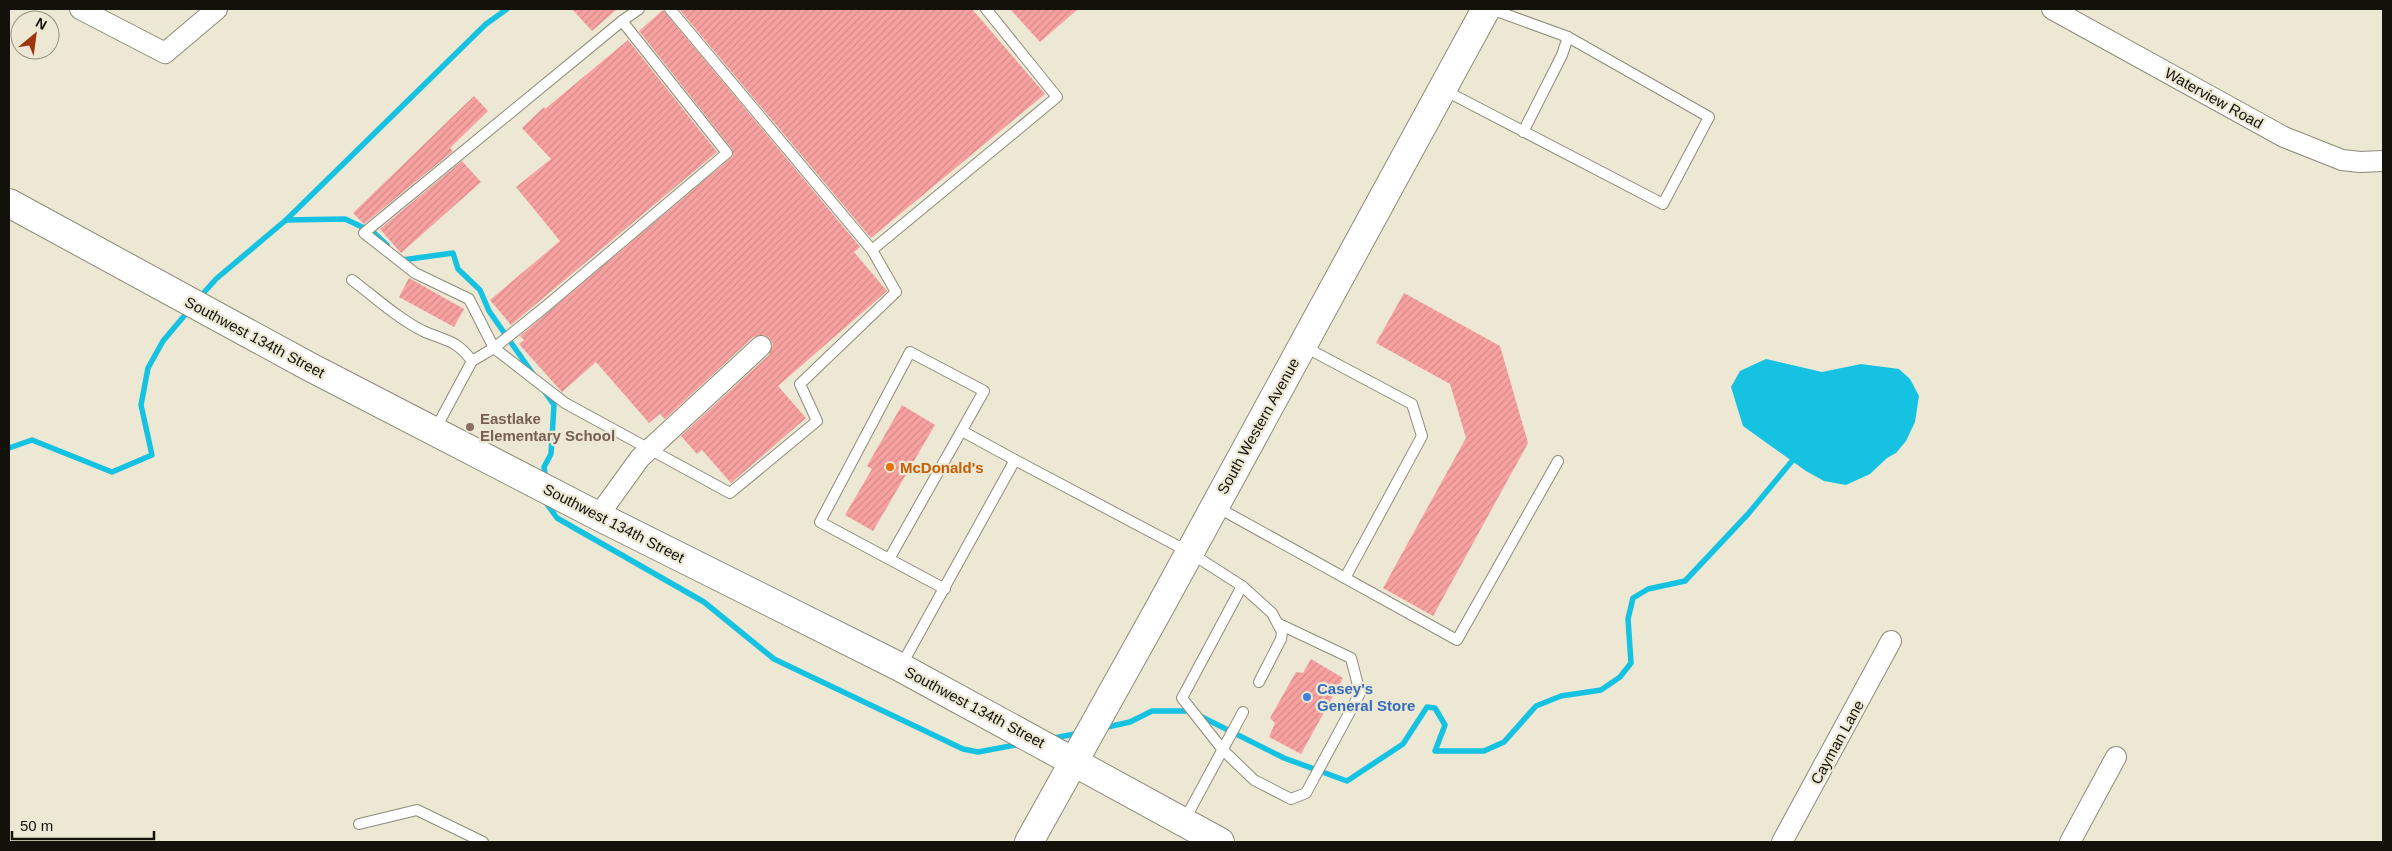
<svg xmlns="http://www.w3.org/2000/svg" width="2392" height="851" font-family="Helvetica,sans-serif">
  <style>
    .water { fill: #16c2e1 }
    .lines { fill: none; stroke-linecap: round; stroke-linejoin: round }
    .stream { stroke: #16c2e1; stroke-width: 5.5 }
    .building { fill: url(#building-hatch) }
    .service-casing { stroke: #8e8b79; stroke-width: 12 }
    .minor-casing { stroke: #8e8b79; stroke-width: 22 }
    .secondary-casing { stroke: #8e8b79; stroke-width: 30 }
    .service { stroke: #fff; stroke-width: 10 }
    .minor { stroke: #fff; stroke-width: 20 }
    .secondary { stroke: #fff; stroke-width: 28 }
    .education-dot { fill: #8d6e63; stroke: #ece8d4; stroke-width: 2 }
    .food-dot { fill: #e8710a; stroke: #ece8d4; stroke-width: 2 }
    .shop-dot { fill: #3f7fe0; stroke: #ece8d4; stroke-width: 2 }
    .labels { text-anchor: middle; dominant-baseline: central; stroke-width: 4.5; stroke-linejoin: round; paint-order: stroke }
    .street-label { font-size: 15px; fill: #12110a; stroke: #ece8d4 }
    .education-label { font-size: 15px; font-weight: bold; fill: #785e54; stroke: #ece8d4; text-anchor: start }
    .food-label { font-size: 15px; font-weight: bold; fill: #c56008; stroke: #ece8d4; text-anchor: start }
    .shop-label { font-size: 15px; font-weight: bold; fill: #366cbe; stroke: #ece8d4; text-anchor: start }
  </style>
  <defs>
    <pattern id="building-hatch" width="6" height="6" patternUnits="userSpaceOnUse" patternTransform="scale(1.25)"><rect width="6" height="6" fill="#f8a1a1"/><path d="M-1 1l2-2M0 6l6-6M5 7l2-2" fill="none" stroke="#d48a89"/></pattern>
  </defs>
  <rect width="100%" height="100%" fill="#ece8d4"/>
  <polygon class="water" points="1766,359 1822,372 1861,364 1899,369 1910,379 1919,396 1915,422 1906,441 1896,453 1887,458 1870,474 1846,485 1824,481 1806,471 1743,426 1731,387 1740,371"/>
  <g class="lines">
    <g class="stream">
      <polyline points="286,220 345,219 373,232 387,245"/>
      <polyline points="401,259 402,260 453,253 458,269 480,290 489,311 533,374"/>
      <polyline points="199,298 216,279 286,220 486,24 507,9"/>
      <polyline points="545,392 554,405 551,454 544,467 546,480"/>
      <polyline points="9,448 32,440 112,472 152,455 141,405 148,368 163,341 190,309"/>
      <polyline points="545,501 557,518 704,602 774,659 963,749 978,752 1021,744"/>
      <polyline points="1103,728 1130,722 1152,711 1190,711 1284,758 1347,781 1403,744 1427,707 1435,708 1445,725 1435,751 1484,751 1504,742 1536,706 1561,696 1601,690 1620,677 1631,663 1628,619 1633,598 1648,589 1685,581 1748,514 1792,461"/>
      <polyline points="1049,739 1080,733"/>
    </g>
  </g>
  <g class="building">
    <polygon points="572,9 617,9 592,31"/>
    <polygon points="679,9 972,9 1045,94 871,238"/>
    <polygon points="1010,9 1078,9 1040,42"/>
    <polygon points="663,10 860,247 854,252 887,291 778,386 806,418 731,483 702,450 697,454 681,436 769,355 773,344 769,338 764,335 753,337 665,419 660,414 649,423 596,362 562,392 519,344 524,340 520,336 733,156 732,149 639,31"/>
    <polygon points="628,40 717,152 511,325 490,300 560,241 516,187 551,159 522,128 544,107 545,109"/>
    <polygon points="474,96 488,111 450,148 453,151 364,224 353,213"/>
    <polygon points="462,161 481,182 401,253 380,229"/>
    <polygon points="409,278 464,309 454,327 399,297"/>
    <polygon points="1404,293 1500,346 1528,443 1433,616 1383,588 1466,438 1450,384 1376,343"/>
    <polygon points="902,405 935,425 873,531 845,515 872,469 867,466"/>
    <polygon points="1311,659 1343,678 1301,754 1269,737 1275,723 1270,718 1296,672 1303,673"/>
  </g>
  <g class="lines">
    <defs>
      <g id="service">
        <polyline points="670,9 872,250"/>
        <polyline points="622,21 639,9"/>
        <polyline points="1442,89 1663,204 1709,117 1568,37 1491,9"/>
        <polyline points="1523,132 1562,55 1568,37"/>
        <path d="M 352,280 C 375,297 397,318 423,331 C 445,341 456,339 472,361 L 435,430"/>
        <polyline points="1303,346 1412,404 1422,436 1345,578"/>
        <polyline points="472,361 494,348 545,307 727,153 622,21 364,233 415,273 469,299 494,348 565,403 730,493 817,421 800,384 896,292 872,250 1057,97 986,9"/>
        <polyline points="962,431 1015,460"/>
        <polyline points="1215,506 1457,640 1558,461"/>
        <polyline points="889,559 984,391 910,352 820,522 945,589"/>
        <polyline points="1242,586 1182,698 1223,750 1254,780 1291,799 1306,793 1360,693 1351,658 1279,624"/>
        <polyline points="901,666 1015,460 1189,552 1242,586 1272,613 1282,632 1281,639 1259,682"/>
        <polyline points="1184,821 1243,712"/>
        <polyline points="359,824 417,810 483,842"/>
      </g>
      <g id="minor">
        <polyline points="80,9 165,53 217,9"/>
        <polyline points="2052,9 2284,137 2342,160 2360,162 2383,161"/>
        <polyline points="598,516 640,458 761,346"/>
        <polyline points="1782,842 1891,641"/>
        <polyline points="2070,842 2116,757"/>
      </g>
      <g id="secondary">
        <polyline points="9,203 310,367 598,516 900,667 1220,842"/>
        <polyline points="1029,842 1160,607 1486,9"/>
      </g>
    </defs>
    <use href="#service" class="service-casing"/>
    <use href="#minor" class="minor-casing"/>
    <use href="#secondary" class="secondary-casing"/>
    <use href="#service" class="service"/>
    <use href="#minor" class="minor"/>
    <use href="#secondary" class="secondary"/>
  </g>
  <circle class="education-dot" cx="470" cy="427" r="5"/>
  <circle class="food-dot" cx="890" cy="467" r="5"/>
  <circle class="shop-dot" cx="1307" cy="697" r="5"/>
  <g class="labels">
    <g class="street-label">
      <text transform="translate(2214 98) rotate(29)">Waterview Road</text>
      <text transform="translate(255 337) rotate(28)">Southwest 134th Street</text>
      <text transform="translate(1258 426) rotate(-61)">South Western Avenue</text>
      <text transform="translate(614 523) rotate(27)">Southwest 134th Street</text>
      <text transform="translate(975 707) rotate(28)">Southwest 134th Street</text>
      <text transform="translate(1837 742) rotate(-61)">Cayman Lane</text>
    </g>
    <g class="education-label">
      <text x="480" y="418">Eastlake<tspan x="480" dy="17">Elementary School</tspan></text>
    </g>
    <g class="food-label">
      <text x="900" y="467">McDonald's</text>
    </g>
    <g class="shop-label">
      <text x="1317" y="688">Casey's<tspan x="1317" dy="17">General Store</tspan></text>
    </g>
  </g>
  <rect width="2392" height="851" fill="none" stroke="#12110a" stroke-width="20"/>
  <g transform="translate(35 35) rotate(29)"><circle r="24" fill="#ece8d4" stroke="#959283"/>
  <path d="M0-4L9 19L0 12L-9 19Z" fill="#9b350c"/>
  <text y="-8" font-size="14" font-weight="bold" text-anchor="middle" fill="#12110a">N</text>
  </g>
  <path d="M12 831v8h142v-8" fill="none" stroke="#12110a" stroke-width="2.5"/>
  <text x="20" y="831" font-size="15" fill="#12110a" stroke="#ece8d4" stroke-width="4" paint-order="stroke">50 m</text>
</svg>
